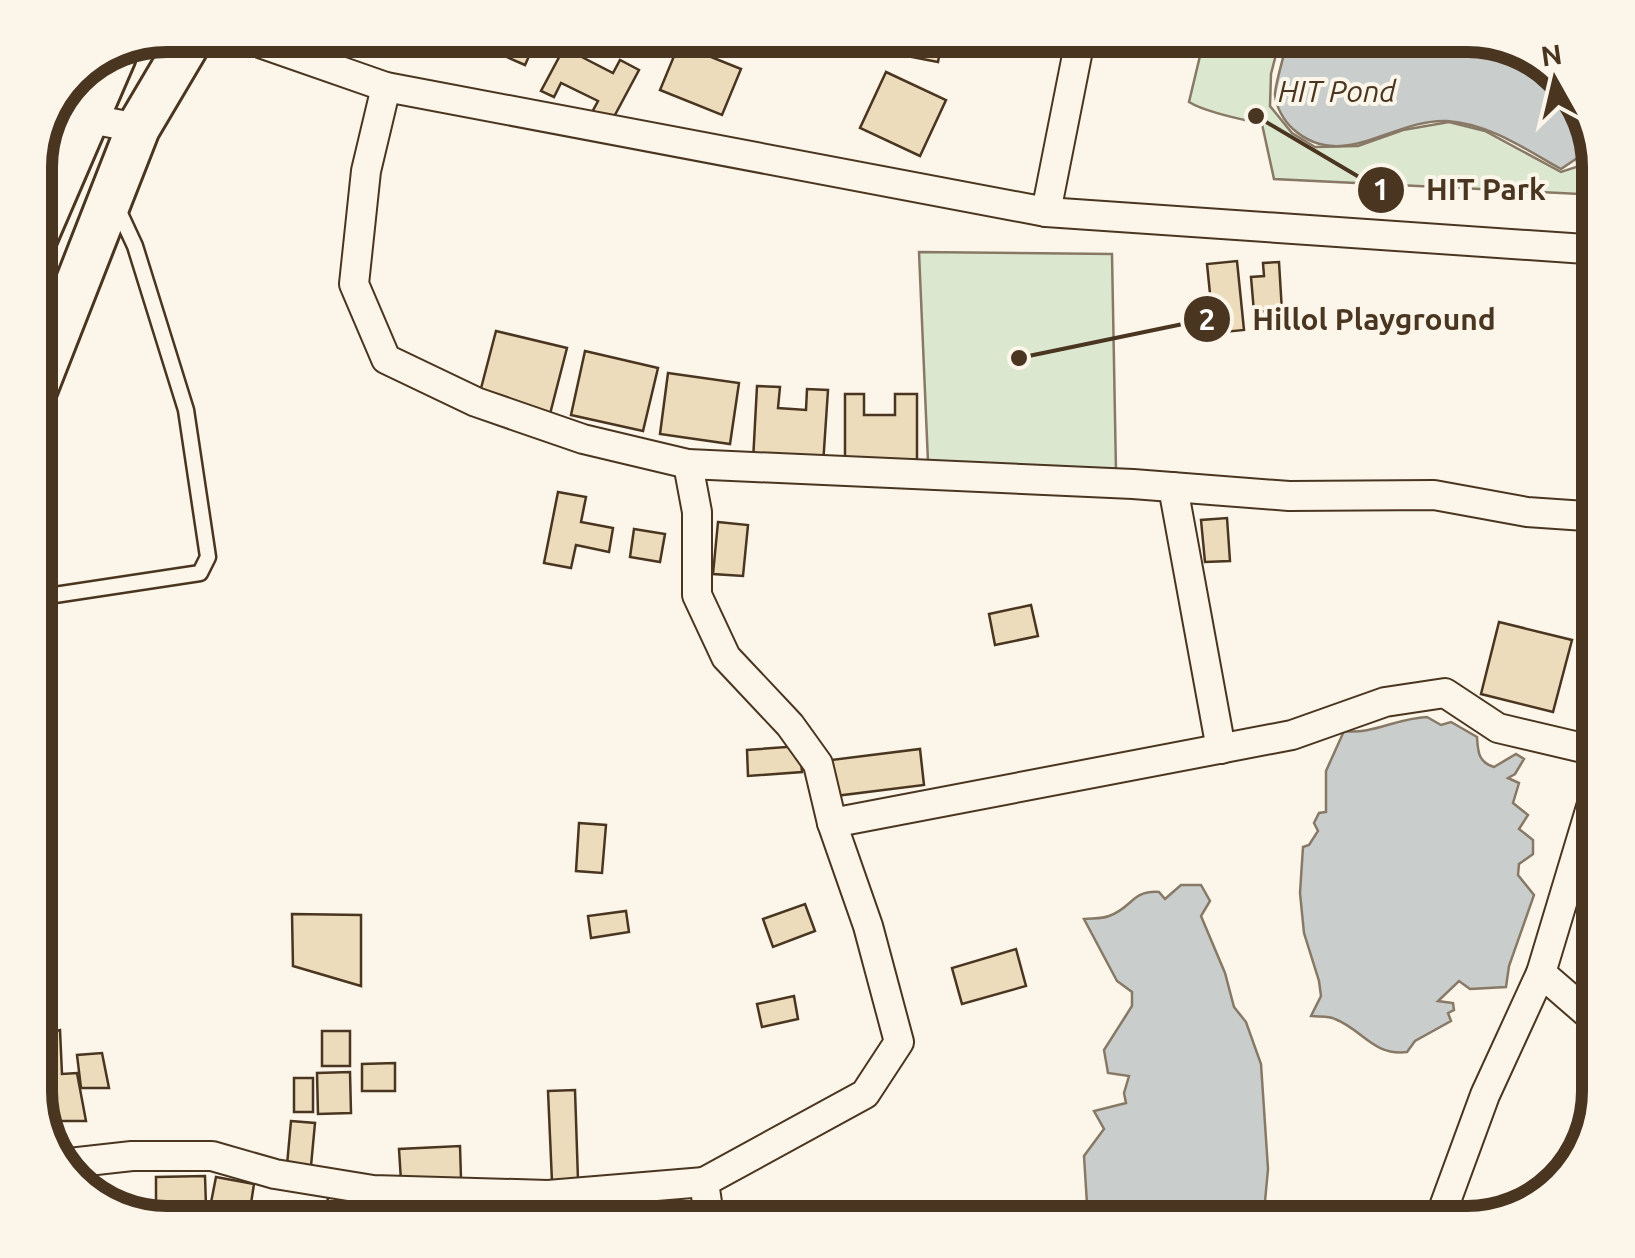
<svg xmlns="http://www.w3.org/2000/svg" width="1635" height="1258" font-family="Ubuntu,sans-serif">
  <style>
    .green { fill: #dce7d0; stroke: #887966; stroke-width: 2.5 }
    .water { fill: #c9cecd; stroke: #887966; stroke-width: 2.5 }
    .building { fill: #ecdcbc; stroke: #4a3520; stroke-width: 2.5 }
    .lines { fill: none; stroke-linecap: round; stroke-linejoin: round }
    .service-casing { stroke: #4a3520; stroke-width: 19 }
    .minor-casing { stroke: #4a3520; stroke-width: 32 }
    .primary-casing { stroke: #4a3520; stroke-width: 48 }
    .service { stroke: #fbf6e9; stroke-width: 14 }
    .minor { stroke: #fbf6e9; stroke-width: 28 }
    .primary { stroke: #fbf6e9; stroke-width: 42 }
    .labels { text-anchor: middle; dominant-baseline: central; stroke-width: 8; stroke-linejoin: round; paint-order: stroke }
    .water-label { font-size: 30px; font-style: italic; fill: #4a3520; stroke: #fbf6e9 }
    .rim { fill: none; stroke: #4a3520; stroke-width: 12 }
    .leader { fill: none; stroke: #4a3520; stroke-width: 4 }
    .callout-dot { fill: #4a3520; stroke: #fbf6e9; stroke-width: 4 }
    .mark-label { font-size: 30px; text-anchor: middle; font-weight: bold; fill: #fff }
    .callout-label { font-size: 30px; text-anchor: middle; font-weight: bold; fill: #4a3520; stroke: #fbf6e9; stroke-width: 8; stroke-linejoin: round; paint-order: stroke }
  </style>
  <rect width="100%" height="100%" fill="#fbf6e9"/>
  <g class="green">
    <path d="M 1205,35 L 1281,35 L 1271,74 L 1270,106 L 1292,133 L 1315,147 L 1358,146 L 1403,130 L 1449,122 L 1485,131 L 1561,172 L 1598,160 L 1600,195 L 1274,179 L 1262,124 C 1241,119 1205,112 1189,102 Z"/>
    <polygon points="919,252 1112,254 1116,472 928,462"/>
  </g>
  <g class="water">
    <path d="M 1288,35 L 1468,35 L 1548,63 L 1586,109 L 1595,146 L 1561,169 C 1525,149 1490,124 1447,121 C 1394,118 1342,173 1293,129 C 1284,121 1276,107 1275,95 C 1275,82 1286,52 1288,35 Z"/>
    <path d="M 1427,717 L 1441,725 L 1451,722 L 1477,737 C 1478,752 1478,762 1494,767 L 1516,754 L 1524,759 L 1515,774 L 1508,778 L 1519,783 L 1513,803 L 1528,815 L 1519,829 L 1533,840 L 1533,854 L 1519,864 L 1518,875 L 1534,895 L 1509,966 L 1506,987 L 1470,989 L 1459,981 L 1438,1001 L 1453,1003 L 1454,1010 L 1448,1013 L 1451,1021 L 1415,1041 L 1407,1052 C 1373,1056 1363,1030 1335,1019 C 1329,1016 1318,1017 1311,1016 L 1321,996 L 1319,981 L 1304,933 L 1300,893 L 1303,847 L 1309,845 L 1318,831 L 1314,823 L 1319,813 L 1326,812 L 1326,771 L 1344,731 C 1372,735 1397,718 1427,717 Z"/>
    <path d="M 1181,885 L 1201,885 L 1210,901 L 1201,916 L 1225,973 L 1234,1007 L 1246,1022 L 1261,1064 L 1268,1169 L 1263,1223 L 1072,1223 L 1087,1204 L 1084,1156 L 1104,1129 L 1094,1111 L 1126,1103 L 1124,1093 L 1129,1076 L 1108,1073 L 1104,1050 L 1132,1006 L 1132,992 L 1117,981 L 1084,919 C 1092,918 1102,919 1109,916 C 1132,908 1132,890 1159,892 L 1165,899 Z"/>
  </g>
  <g class="building">
    <polygon points="470,35 536,35 538,36 525,65 468,40"/>
    <polygon points="571,35 587,43 580,56 613,73 620,60 639,70 609,126 590,116 598,101 561,83 554,97 541,91"/>
    <polygon points="852,35 943,35 938,62 850,45"/>
    <polygon points="679,44 741,69 722,115 660,90"/>
    <polygon points="886,72 946,100 920,156 860,128"/>
    <polygon points="1237,261 1244,330 1214,333 1207,264"/>
    <polygon points="1279,262 1283,328 1266,329 1265,311 1254,312 1251,277 1264,276 1263,263"/>
    <polygon points="496,331 567,348 550,414 479,396"/>
    <polygon points="585,351 658,368 643,431 571,415"/>
    <polygon points="668,373 739,383 730,444 660,434"/>
    <polygon points="757,386 780,387 778,408 806,410 807,389 828,390 823,465 753,461"/>
    <polygon points="845,394 864,394 864,415 895,415 895,394 917,394 917,466 845,467"/>
    <polygon points="558,492 586,497 581,522 613,528 609,552 576,545 571,568 544,563"/>
    <polygon points="1227,518 1230,561 1205,562 1201,520"/>
    <polygon points="718,522 748,525 743,576 713,574"/>
    <polygon points="634,529 665,534 660,562 630,557"/>
    <polygon points="1031,605 1038,636 995,645 989,614"/>
    <polygon points="1499,622 1572,640 1553,712 1481,694"/>
    <polygon points="800,746 802,772 748,776 747,750"/>
    <polygon points="920,749 924,785 835,796 831,760"/>
    <polygon points="579,823 606,825 602,873 576,871"/>
    <polygon points="805,904 815,931 773,947 763,919"/>
    <polygon points="626,911 629,932 591,938 588,916"/>
    <polygon points="292,914 361,915 361,986 293,966"/>
    <polygon points="1016,949 1026,986 962,1004 952,968"/>
    <polygon points="794,996 798,1019 762,1027 757,1004"/>
    <polygon points="60,1030 62,1074 77,1073 86,1121 47,1121 35,1098 35,1036"/>
    <rect x="322" y="1031" width="28" height="35"/>
    <polygon points="102,1053 109,1088 81,1088 77,1055"/>
    <polygon points="395,1063 395,1091 362,1091 362,1064"/>
    <polygon points="350,1072 351,1113 318,1114 317,1073"/>
    <rect x="294" y="1078" width="19" height="34"/>
    <polygon points="575,1090 578,1180 552,1182 548,1091"/>
    <polygon points="291,1121 315,1123 311,1166 287,1165"/>
    <polygon points="460,1146 461,1178 401,1181 399,1149"/>
    <polygon points="205,1176 206,1206 156,1207 156,1177"/>
    <polygon points="216,1177 254,1184 248,1223 207,1223"/>
    <polygon points="329,1193 377,1203 373,1223 323,1223"/>
    <polygon points="505,1202 506,1223 463,1223 462,1205"/>
  </g>
  <g class="lines">
    <defs>
      <polyline id="service" points="48,596 200,573 208,557 186,410 135,246 116,205"/>
      <g id="minor">
        <polyline points="237,35 386,87 1046,212 1081,35"/>
        <polyline points="386,87 366,171 354,284 386,359 476,402 583,439 688,464 1133,484 1289,496 1434,495 1527,512 1600,517"/>
        <polyline points="58,113 138,128"/>
        <polyline points="1046,212 1600,250"/>
        <polyline points="688,464 697,512 697,595 726,657 790,725 818,764 832,823 868,926 899,1042 865,1094 704,1182 710,1223"/>
        <polyline points="1173,487 1221,749"/>
        <polyline points="1600,777 1541,973 1600,1024"/>
        <polyline points="832,823 1292,735 1385,702 1445,693 1498,728 1600,752"/>
        <polyline points="69,1163 132,1156 212,1156 275,1174 373,1190 548,1195 704,1182"/>
        <polyline points="1438,1223 1485,1095 1541,973"/>
      </g>
      <g id="primary">
        <polyline points="35,239 114,56"/>
        <polyline points="35,391 138,128 193,35"/>
      </g>
    </defs>
    <use href="#service" class="service-casing"/>
    <use href="#minor" class="minor-casing"/>
    <use href="#primary" class="primary-casing"/>
    <use href="#service" class="service"/>
    <use href="#minor" class="minor"/>
    <use href="#primary" class="primary"/>
  </g>
  <g class="labels">
    <g class="water-label">
      <text x="1337" y="91">HIT Pond</text>
    </g>
  </g>
  <path d="M0 0H1635V1258H0ZM167 52H1467A115 115 0 0 1 1582 167V1091A115 115 0 0 1 1467 1206H167A115 115 0 0 1 52 1091V167A115 115 0 0 1 167 52Z" fill="#fbf6e9" fill-rule="evenodd"/>
  <path class="rim" d="M167 52H1467A115 115 0 0 1 1582 167V1091A115 115 0 0 1 1467 1206H167A115 115 0 0 1 52 1091V167A115 115 0 0 1 167 52Z"/>
  <path class="leader" d="M1256 116L1381 190M1019 358L1207 319"/>
  <g class="callout-dot">
    <circle cx="1256" cy="116" r="10"/>
    <circle cx="1019" cy="358" r="10"/>
    <circle cx="1381" cy="190" r="25"/>
    <circle cx="1207" cy="319" r="25"/>
  </g>
  <g class="mark-label">
    <text x="1381" y="200">1</text>
    <text x="1207" y="330">2</text>
  </g>
  <g class="callout-label">
    <text x="1486" y="200">HIT Park</text>
    <text x="1374" y="330">Hillol Playground</text>
  </g>
  <g transform="translate(1555 80) rotate(352)" stroke="#fbf6e9" stroke-width="8" paint-order="stroke">
  <path d="M0-8L18 38L0 25L-18 38Z" fill="#4a3520"/>
  <text y="-15" font-size="28" font-weight="bold" text-anchor="middle" fill="#4a3520">N</text>
  </g>
</svg>
